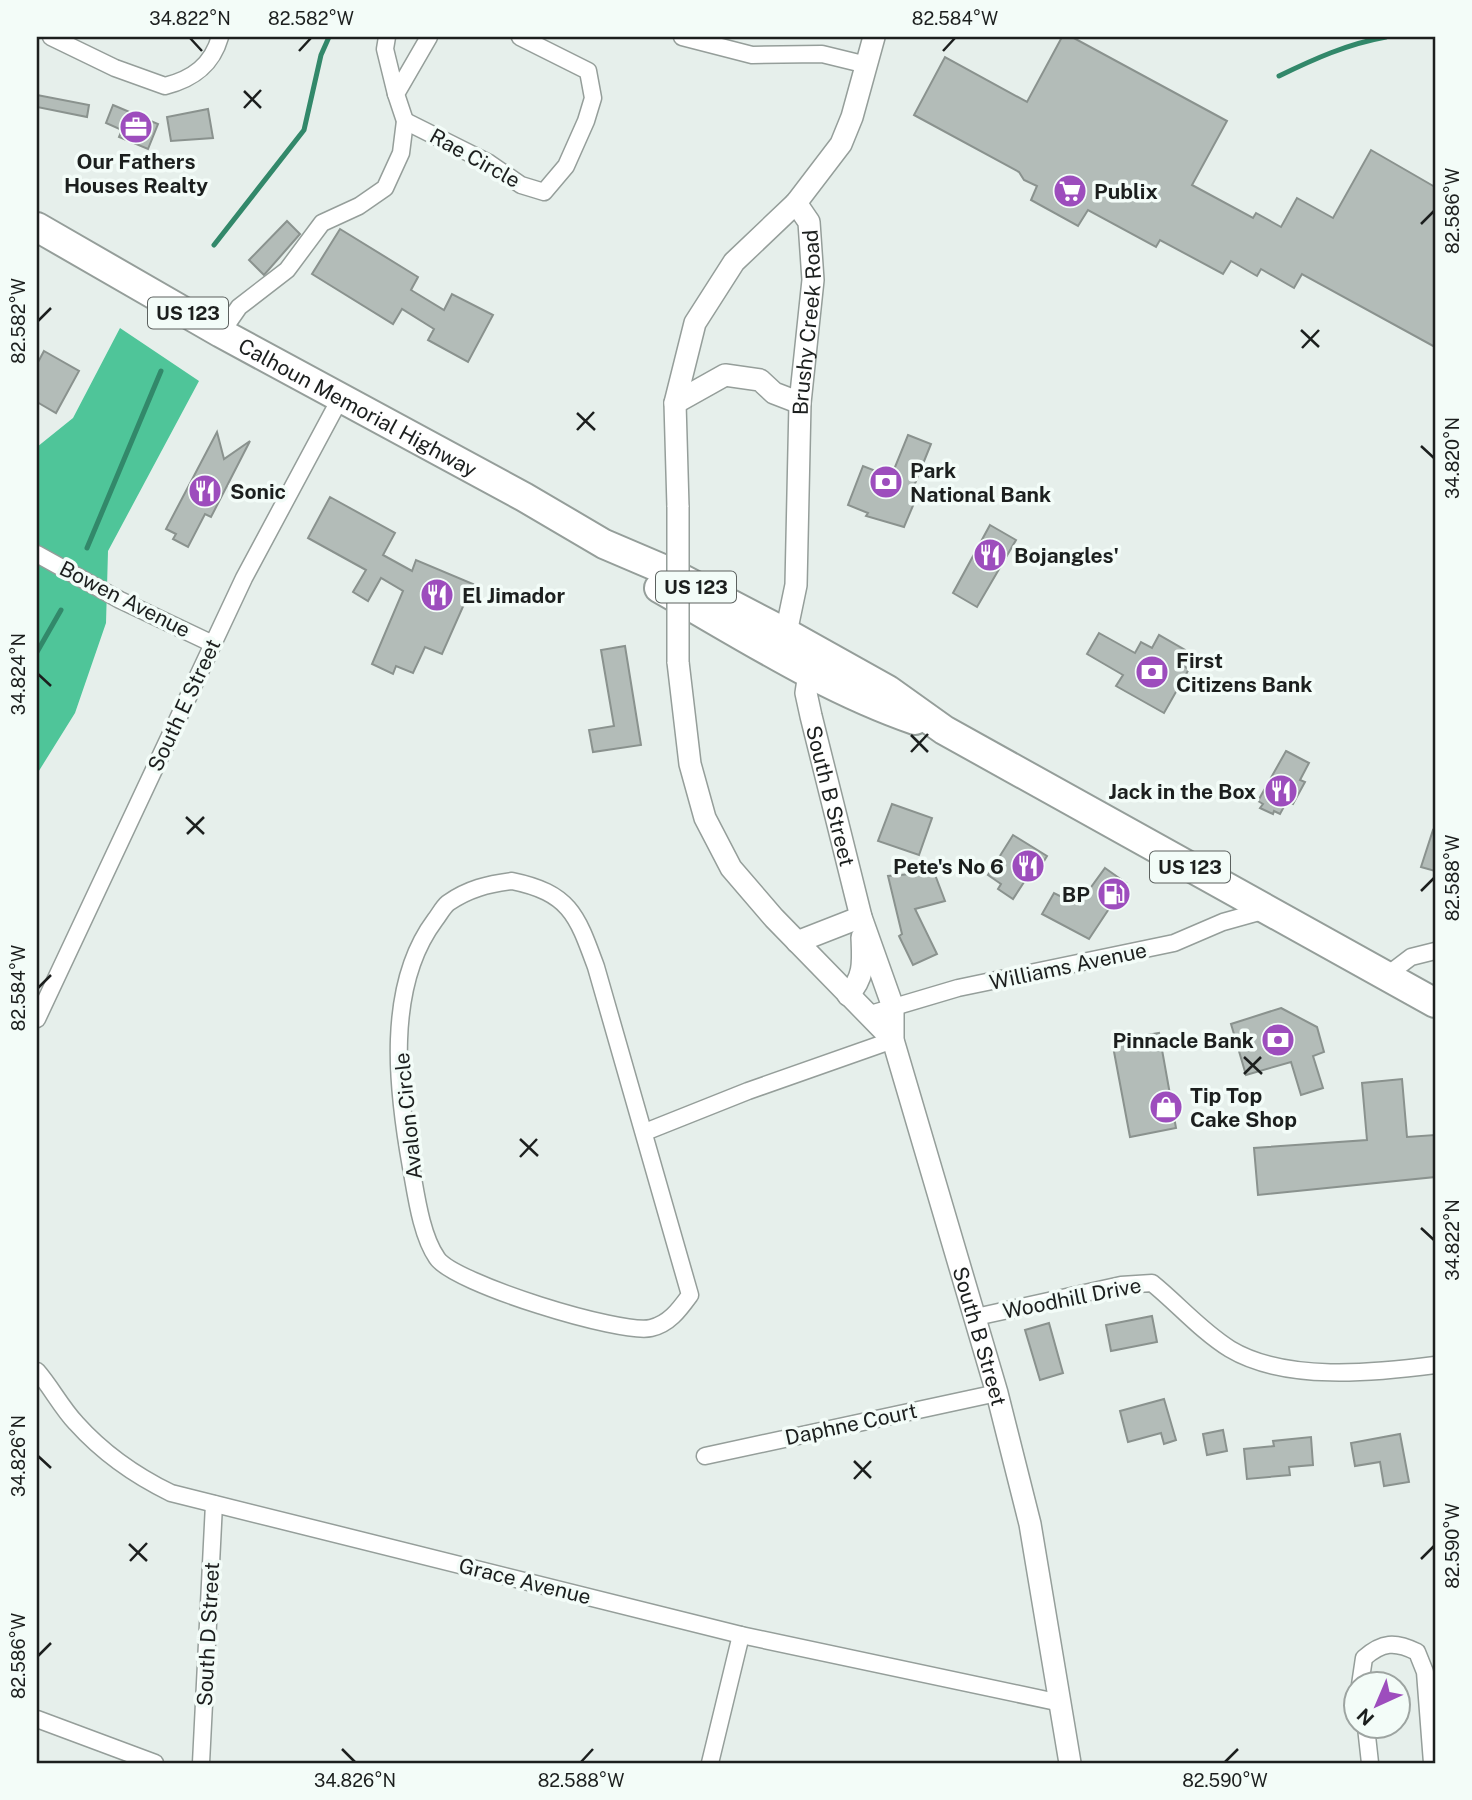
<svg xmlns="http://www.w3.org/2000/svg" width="1472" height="1800" font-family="'Public Sans',sans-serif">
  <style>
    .forest { fill: #4fc599 }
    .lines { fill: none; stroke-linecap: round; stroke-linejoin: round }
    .stream { stroke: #32886a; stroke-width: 5 }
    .building { fill: #b3bcb8; stroke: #8a928e; stroke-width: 2 }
    .minor-casing { stroke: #959e9a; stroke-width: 19 }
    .tertiary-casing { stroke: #959e9a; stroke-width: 24 }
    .trunk-casing { stroke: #959e9a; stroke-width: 32 }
    .minor { stroke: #fff; stroke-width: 16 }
    .tertiary { stroke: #fff; stroke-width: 21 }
    .trunk { stroke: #fff; stroke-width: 28 }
    .tertiary-bridge-casing { stroke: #959e9a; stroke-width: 24; stroke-linecap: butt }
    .tertiary-bridge { stroke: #fff; stroke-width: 21 }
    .ticks { fill: none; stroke: #1c1f1e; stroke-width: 2.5 }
    .labels { text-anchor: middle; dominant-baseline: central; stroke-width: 7; stroke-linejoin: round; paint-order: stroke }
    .shield { fill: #f3fcf8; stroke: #5c615f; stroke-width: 2 }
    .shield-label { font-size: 19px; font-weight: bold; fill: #1c1f1e }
    .street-label { font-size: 21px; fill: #1c1f1e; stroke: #f3fcf8 }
    .poi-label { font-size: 21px; font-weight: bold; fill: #1c1f1e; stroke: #f3fcf8; text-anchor: start }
    .neatline { fill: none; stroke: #1c1f1e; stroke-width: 2.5 }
    .ticks-label { font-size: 18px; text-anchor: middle; fill: #1c1f1e }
  </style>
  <rect width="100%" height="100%" fill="#e6efeb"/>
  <polygon class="forest" points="120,328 199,381 108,551 106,623 75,713 37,774 37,447 73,418"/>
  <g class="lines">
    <g class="stream">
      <path d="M 1279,76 C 1314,59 1347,44 1386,37"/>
      <polyline points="214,245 304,130 321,55 329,37"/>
      <polyline points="87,548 161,371"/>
      <polyline points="37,652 61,610"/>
    </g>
  </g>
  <g class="building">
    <polygon points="1062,37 1072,37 1227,121 1192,185 1253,218 1256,213 1281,227 1297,198 1333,218 1371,150 1435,187 1435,347 1302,274 1294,288 1261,269 1257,276 1231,261 1223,274 1160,240 1156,247 1088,210 1078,226 1031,200 1037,186 1024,180 1019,172 914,115 945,57 1027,102"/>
    <polygon points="37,95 89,105 87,117 37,107"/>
    <polygon points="113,105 158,124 148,149 119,137 122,130 106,123"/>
    <polygon points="208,109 213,138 171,141 167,117"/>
    <polygon points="287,221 300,234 264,275 249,260"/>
    <polygon points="340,229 418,277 411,290 444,310 452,294 493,315 468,362 428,340 434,329 402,309 393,324 312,274"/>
    <polygon points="44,351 79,371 56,413 37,402 37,364"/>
    <polygon points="217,432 224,459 250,441 211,517 205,514 188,547 173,539 176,534 166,529"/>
    <polygon points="908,435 931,444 914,486 920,489 904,527 866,516 868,513 848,505 863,466 891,477"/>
    <polygon points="330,497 395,533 383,555 412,571 416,560 473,584 442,654 425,647 413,673 396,666 393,674 372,664 403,591 381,578 368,601 353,592 366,570 308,538"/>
    <polygon points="990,525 1016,540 977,607 953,593"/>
    <polygon points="1099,633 1135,653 1141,642 1152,648 1159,635 1185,650 1178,663 1189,669 1164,713 1116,686 1123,675 1087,654"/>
    <polygon points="625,646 641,745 593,752 589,730 614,726 601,650"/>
    <polygon points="1286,751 1309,763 1300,780 1305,782 1293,804 1287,801 1280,814 1274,811 1273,814 1260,808 1263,804 1258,801"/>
    <polygon points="892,804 932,818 919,855 878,841"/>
    <polygon points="1433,830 1435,831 1435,871 1421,867"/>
    <polygon points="1013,835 1047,856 1033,879 1028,876 1013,899 998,889 1001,884 988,875"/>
    <polygon points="1105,868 1126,883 1089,939 1042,914 1054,893 1078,905"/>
    <polygon points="934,872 945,901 915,909 937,954 913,965 899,936 902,934 888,876"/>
    <polygon points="1281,1008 1317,1027 1324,1052 1313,1056 1323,1088 1301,1095 1291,1062 1246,1075 1231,1024"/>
    <polygon points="1159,1033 1176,1128 1130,1137 1112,1041"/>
    <polygon points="1402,1079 1407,1137 1435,1135 1435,1177 1258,1195 1254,1148 1367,1140 1362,1083"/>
    <polygon points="1152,1316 1157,1342 1111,1351 1106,1325"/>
    <polygon points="1049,1323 1063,1373 1040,1380 1025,1330"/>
    <polygon points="1164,1399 1176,1440 1164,1444 1161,1433 1128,1442 1120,1411"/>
    <polygon points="1223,1430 1227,1451 1207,1455 1203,1434"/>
    <polygon points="1400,1434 1409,1482 1384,1486 1380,1462 1355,1466 1351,1443"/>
    <polygon points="1311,1437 1313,1465 1289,1467 1290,1475 1247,1479 1244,1449 1274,1446 1273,1441"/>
  </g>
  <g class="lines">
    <defs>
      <g id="minor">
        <path d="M 51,37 L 115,68 L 165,86 C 193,79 212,65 220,37"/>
        <polyline points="387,37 385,49 396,94"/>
        <polyline points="682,37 752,55 822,54 867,65"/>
        <polyline points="405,121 489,163 521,185 544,192 566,166 586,121 593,98 588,71 520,37"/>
        <polyline points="221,333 239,307 287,270 322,223 359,206 385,188 401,153 405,121 396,94 429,37"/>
        <polyline points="37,554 120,600 213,644"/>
        <path d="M 512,881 C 570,893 577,915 596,967 L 690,1295 C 679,1310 669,1324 651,1328 C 621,1335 453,1283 437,1258 C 421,1235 416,1194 411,1167 C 397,1089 385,987 435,920 C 439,915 443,907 448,903 C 468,889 488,884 512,881 Z"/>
        <polyline points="1386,976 1411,957 1435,951"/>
        <polyline points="867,1015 958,988 1174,943 1223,922 1266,910"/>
        <polyline points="37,1019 244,578 341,397"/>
        <polyline points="645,1132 748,1091 893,1040"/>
        <path d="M 976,1317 L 1121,1285 L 1152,1283 C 1178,1304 1201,1331 1230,1349 C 1285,1382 1374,1373 1435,1365"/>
        <path d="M 37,1371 C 51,1387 61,1407 76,1423 C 102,1452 136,1476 171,1493 L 741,1635 L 1061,1703"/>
        <polyline points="705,1456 997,1393"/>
        <path d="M 1360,1685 L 1364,1658 C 1382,1642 1395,1641 1417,1652 L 1425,1672 L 1432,1763"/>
        <polyline points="37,1719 155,1763"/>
        <polyline points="1366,1727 1370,1763"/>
        <polyline points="201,1763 214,1504"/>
        <polyline points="710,1763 741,1635"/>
      </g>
      <g id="tertiary">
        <polyline points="675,403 725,375 760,380 774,393 800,403"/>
        <polyline points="678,507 675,403 695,323 734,262 796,203 841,144 852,117 874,37"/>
        <path id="s1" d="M 786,633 L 796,585 L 800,403 L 813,280 L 809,222 L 796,203"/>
        <polyline points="678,662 690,764 705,818 731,868 774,918 893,1040"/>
        <path id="s2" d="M 809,673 L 806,693 L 811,716 L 861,917 L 893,1007 L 893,1040 L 997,1393 L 1030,1524 L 1070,1763"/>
        <polyline points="797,942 861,917"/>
        <path d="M 848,995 C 865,977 863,961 862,937"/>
      </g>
      <g id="trunk">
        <path id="s3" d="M 37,227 L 221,333 L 524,497 L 604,544 L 665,570 L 786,633 L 888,690 L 944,730 L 1435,1003"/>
        <path d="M 659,588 C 742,635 825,689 915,720"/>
      </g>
    </defs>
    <use href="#minor" class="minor-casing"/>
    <use href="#tertiary" class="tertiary-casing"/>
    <use href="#trunk" class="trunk-casing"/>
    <use href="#minor" class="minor"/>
    <use href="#tertiary" class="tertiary"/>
    <use href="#trunk" class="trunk"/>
    <defs>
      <polyline id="tertiary-bridge" points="678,507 678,662"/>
    </defs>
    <use href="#tertiary-bridge" class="tertiary-bridge-casing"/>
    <use href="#tertiary-bridge" class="tertiary-bridge"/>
  </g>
  <path class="ticks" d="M 190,38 L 202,51M 299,51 L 311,38M 943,51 L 955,38M 244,91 L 261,108M 244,108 L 261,90M 1421,224 L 1434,211M 38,321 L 51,308M 1301,330 L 1319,347M 1302,348 L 1319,330M 577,413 L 595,430M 577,430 L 594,412M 1421,446 L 1434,458M 38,674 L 51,686M 911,735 L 928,752M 911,752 L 928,734M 186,817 L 204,834M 187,834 L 204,817M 1421,891 L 1434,878M 38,988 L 51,975M 1244,1057 L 1262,1074M 1244,1074 L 1261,1057M 520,1139 L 538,1156M 520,1157 L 537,1139M 1421,1228 L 1434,1240M 38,1456 L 51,1468M 854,1461 L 871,1478M 854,1479 L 871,1461M 129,1544 L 147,1561M 1421,1559 L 1434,1546M 130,1561 L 147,1543M 38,1656 L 51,1643M 342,1749 L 355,1762M 581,1762 L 593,1749M 1225,1762 L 1238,1749"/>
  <defs>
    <symbol id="office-disc" viewBox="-11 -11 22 22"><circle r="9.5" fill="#9d4dbd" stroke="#f3fcf8"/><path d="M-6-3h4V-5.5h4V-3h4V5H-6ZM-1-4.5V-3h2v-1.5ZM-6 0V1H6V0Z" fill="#fff"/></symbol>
    <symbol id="supermarket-disc" viewBox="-11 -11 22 22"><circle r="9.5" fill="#9d4dbd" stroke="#f3fcf8"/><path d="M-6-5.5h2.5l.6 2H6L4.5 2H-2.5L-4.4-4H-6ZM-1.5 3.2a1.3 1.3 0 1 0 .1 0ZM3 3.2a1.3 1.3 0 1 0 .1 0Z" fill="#fff"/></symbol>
    <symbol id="bank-disc" viewBox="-11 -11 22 22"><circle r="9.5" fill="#9d4dbd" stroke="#f3fcf8"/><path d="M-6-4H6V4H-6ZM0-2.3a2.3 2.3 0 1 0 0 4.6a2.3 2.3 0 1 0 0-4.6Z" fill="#fff"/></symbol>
    <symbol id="restaurant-disc" viewBox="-11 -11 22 22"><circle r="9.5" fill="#9d4dbd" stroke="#f3fcf8"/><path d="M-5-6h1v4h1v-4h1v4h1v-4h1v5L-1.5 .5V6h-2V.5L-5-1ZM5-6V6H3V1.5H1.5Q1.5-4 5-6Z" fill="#fff"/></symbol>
    <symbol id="fuel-disc" viewBox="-11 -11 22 22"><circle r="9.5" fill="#9d4dbd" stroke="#f3fcf8"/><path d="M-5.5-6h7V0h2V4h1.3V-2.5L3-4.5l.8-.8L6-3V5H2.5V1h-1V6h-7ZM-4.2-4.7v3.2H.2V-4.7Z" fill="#fff"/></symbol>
    <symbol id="shop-disc" viewBox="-11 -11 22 22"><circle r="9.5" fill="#9d4dbd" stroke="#f3fcf8"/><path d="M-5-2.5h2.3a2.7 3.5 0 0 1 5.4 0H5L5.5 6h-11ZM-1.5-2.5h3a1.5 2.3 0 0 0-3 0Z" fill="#fff"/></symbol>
  </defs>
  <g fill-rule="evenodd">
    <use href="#office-disc" x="117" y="108" width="38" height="38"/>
    <use href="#supermarket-disc" x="1051" y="172" width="38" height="38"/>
    <use href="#bank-disc" x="867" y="463" width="38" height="38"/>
    <use href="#restaurant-disc" x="186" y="472" width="38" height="38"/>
    <use href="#restaurant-disc" x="971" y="536" width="38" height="38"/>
    <use href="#restaurant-disc" x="418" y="576" width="38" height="38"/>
    <use href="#bank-disc" x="1133" y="653" width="38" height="38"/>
    <use href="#restaurant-disc" x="1262" y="772" width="38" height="38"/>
    <use href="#restaurant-disc" x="1009" y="847" width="38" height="38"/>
    <use href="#fuel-disc" x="1095" y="875" width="38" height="38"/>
    <use href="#bank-disc" x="1259" y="1021" width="38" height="38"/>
    <use href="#shop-disc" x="1147" y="1088" width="38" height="38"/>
  </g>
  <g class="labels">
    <g class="shield">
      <rect x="148" y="297.5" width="80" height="31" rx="5"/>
      <rect x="656" y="571.5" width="80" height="31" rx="5"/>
      <rect x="1150" y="851.5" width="80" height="31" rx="5"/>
    </g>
    <g class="shield-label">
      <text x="188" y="313">US 123</text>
      <text x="696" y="587">US 123</text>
      <text x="1190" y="867">US 123</text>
    </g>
    <g class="street-label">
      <text transform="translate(475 158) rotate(29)">Rae Circle</text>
      <text stroke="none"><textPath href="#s1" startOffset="312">Brushy Creek Road</textPath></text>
      <text stroke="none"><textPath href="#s3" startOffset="368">Calhoun Memorial Highway</textPath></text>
      <text transform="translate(125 599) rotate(27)">Bowen Avenue</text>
      <text transform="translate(184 705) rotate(-65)">South E Street</text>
      <text stroke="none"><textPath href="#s2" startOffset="126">South B Street</textPath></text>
      <text transform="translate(1068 966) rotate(-12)">Williams Avenue</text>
      <text transform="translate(408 1116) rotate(-96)">Avalon Circle</text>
      <text transform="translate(1072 1298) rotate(-11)">Woodhill Drive</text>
      <text stroke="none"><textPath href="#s2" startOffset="688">South B Street</textPath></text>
      <text transform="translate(851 1424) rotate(-12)">Daphne Court</text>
      <text transform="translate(525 1581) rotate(14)">Grace Avenue</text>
      <text transform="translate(208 1634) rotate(-87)">South D Street</text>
    </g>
    <g class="poi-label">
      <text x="136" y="161" text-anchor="middle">Our Fathers<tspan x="136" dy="24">Houses Realty</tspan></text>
      <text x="1094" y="191">Publix</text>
      <text x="910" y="470">Park<tspan x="910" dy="24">National Bank</tspan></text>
      <text x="230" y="491">Sonic</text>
      <text x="1014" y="555">Bojangles'</text>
      <text x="462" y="595">El Jimador</text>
      <text x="1176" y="660">First<tspan x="1176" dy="24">Citizens Bank</tspan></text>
      <text x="1256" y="791" text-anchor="end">Jack in the Box</text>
      <text x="1004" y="866" text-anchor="end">Pete's No 6</text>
      <text x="1090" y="894" text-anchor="end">BP</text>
      <text x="1254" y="1040" text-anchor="end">Pinnacle Bank</text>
      <text x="1190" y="1095">Tip Top<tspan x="1190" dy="24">Cake Shop</tspan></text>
    </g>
  </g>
  <rect width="1472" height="1800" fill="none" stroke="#f3fcf8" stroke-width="77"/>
  <g transform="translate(1377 1705) rotate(224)"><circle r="33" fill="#f3fcf8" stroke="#9da4a1" stroke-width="2"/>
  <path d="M0-5L12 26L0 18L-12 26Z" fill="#9d4dbd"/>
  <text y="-10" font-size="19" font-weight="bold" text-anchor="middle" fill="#1c1f1e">N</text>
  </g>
  <rect x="38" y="38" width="1396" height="1724" class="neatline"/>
  <g class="ticks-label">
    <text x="190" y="25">34.822°N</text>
    <text x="311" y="25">82.582°W</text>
    <text x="955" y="25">82.584°W</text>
    <text transform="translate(1453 211) rotate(-90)" y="6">82.586°W</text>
    <text transform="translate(19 321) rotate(-90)" y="6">82.582°W</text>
    <text transform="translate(1453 458) rotate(-90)" y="6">34.820°N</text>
    <text transform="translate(19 674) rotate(-90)" y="6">34.824°N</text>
    <text transform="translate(1453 878) rotate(-90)" y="6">82.588°W</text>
    <text transform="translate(19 988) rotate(-90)" y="6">82.584°W</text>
    <text transform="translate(1453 1240) rotate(-90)" y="6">34.822°N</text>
    <text transform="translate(19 1456) rotate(-90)" y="6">34.826°N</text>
    <text transform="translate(1453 1546) rotate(-90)" y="6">82.590°W</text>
    <text transform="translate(19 1656) rotate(-90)" y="6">82.586°W</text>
    <text x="355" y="1787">34.826°N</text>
    <text x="581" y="1787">82.588°W</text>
    <text x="1225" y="1787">82.590°W</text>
  </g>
</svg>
